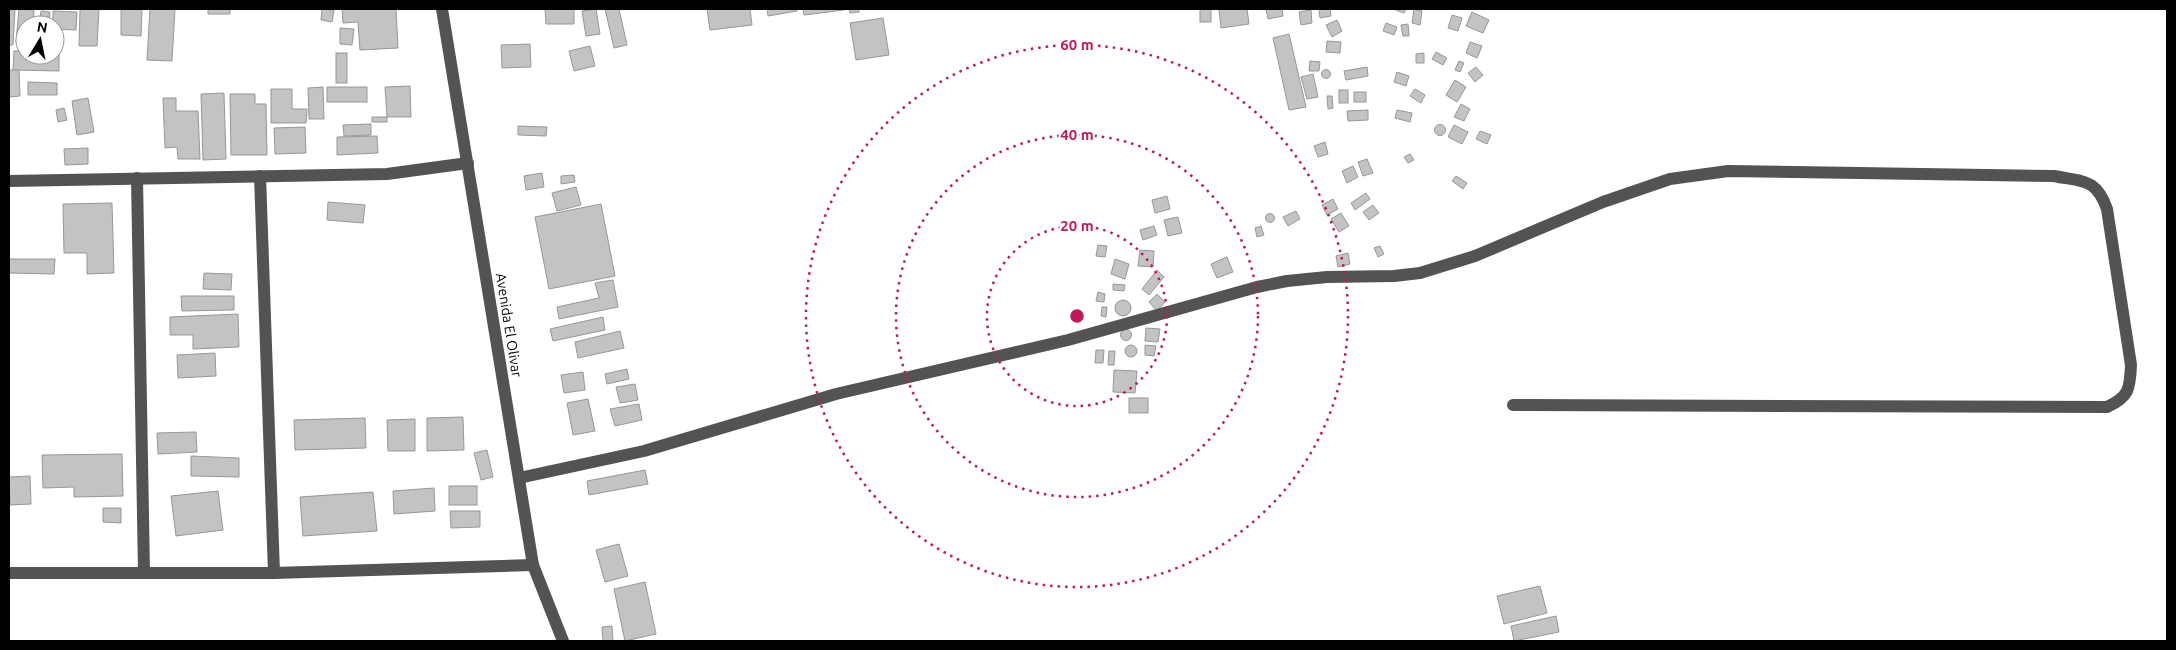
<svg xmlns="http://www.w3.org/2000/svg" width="2176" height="650" font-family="Ubuntu,sans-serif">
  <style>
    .building { fill: #c3c3c3; stroke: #979797 }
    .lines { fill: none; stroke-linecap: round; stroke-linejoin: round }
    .minor { stroke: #535353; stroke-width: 12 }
    .ring { fill: none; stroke: #c2185b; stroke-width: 2.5; stroke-dasharray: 2.5 5 }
    .labels { text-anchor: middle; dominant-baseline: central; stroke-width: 4.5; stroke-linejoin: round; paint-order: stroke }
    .street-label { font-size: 14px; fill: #000; stroke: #fff }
    .centre { fill: #c2185b; stroke: #fff; stroke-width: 2.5 }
    .ring-label { font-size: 15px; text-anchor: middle; font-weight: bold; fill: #c2185b; stroke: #fff; stroke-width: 4.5; stroke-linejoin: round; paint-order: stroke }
  </style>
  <rect width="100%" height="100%" fill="#fff"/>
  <g class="building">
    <polygon points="9,9 15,9 13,45 9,45"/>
    <polygon points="19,9 34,10 33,25 25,25 25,42 16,42"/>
    <polygon points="80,9 99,9 97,46 79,46"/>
    <polygon points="121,9 142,9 141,36 121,35"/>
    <polygon points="150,9 175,9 172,61 147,60"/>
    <rect x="208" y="9" width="22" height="5"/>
    <polygon points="322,9 334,10 332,22 321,20"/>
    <polygon points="342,9 396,9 398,48 360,50 358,22 343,23"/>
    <polygon points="545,9 574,9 574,24 546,24"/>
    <polygon points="596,9 600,34 586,36 582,11"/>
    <polygon points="605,9 619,9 627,45 614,48"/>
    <polygon points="707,9 750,9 752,25 710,30"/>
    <polygon points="767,9 797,9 797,11 768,16"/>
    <polygon points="803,9 844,9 844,10 804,15"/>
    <polygon points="849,9 859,9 859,12 850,13"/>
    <rect x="1200" y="9" width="11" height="13"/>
    <polygon points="1219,9 1247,9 1249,24 1221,28"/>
    <polygon points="1266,9 1282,9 1283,16 1268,19"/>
    <polygon points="1319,9 1330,9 1331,16 1320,18"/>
    <polygon points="1393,9 1406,9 1404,13"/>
    <polygon points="1414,9 1422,11 1420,25 1412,23"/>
    <polygon points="1311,10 1312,23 1301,25 1299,12"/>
    <polygon points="41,11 50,12 49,25 39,25"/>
    <polygon points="53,11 77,12 76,30 55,29 55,25 53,25"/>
    <polygon points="1472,12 1489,20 1483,33 1466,26"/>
    <polygon points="1452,15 1462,18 1458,31 1448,28"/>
    <polygon points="883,18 889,55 856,60 850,23"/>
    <polygon points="1337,20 1342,31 1332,37 1326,25"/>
    <polygon points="1386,23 1397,27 1394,35 1383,31"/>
    <polygon points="1408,24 1409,36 1403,36 1401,25"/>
    <polygon points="340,28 354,29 352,45 340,44"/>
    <polygon points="1289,34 1306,107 1289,110 1273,38"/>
    <polygon points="1327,41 1341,42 1340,53 1326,52"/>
    <polygon points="1470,42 1482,46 1477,58 1466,53"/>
    <polygon points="530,44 531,67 502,68 501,45"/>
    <polygon points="590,46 595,66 574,71 569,51"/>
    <polygon points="14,51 25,51 25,55 55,55 55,52 59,52 59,71 13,70"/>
    <polygon points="1436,52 1447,58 1443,65 1432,59"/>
    <rect x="336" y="53" width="11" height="30"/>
    <polygon points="1424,53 1424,63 1416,63 1416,54"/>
    <polygon points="1310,61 1320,62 1319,71 1309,71"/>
    <polygon points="1459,61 1464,63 1460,72 1455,70"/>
    <polygon points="1367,67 1368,76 1346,80 1344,71"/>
    <polygon points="1476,67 1483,75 1475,82 1468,73"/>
    <circle cx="1326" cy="74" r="4.5"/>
    <polygon points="9,70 19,70 20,96 9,97"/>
    <polygon points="1397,72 1409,76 1406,86 1394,82"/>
    <polygon points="1313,74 1318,97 1307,99 1301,77"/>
    <polygon points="1455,80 1466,87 1457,102 1446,95"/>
    <polygon points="28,82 57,83 57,95 28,95"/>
    <polygon points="410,86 411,117 387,117 385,87"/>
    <polygon points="323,87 324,119 309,119 308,88"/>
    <rect x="327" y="87" width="40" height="15"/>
    <polygon points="271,89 292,89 292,109 307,109 306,123 271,123"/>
    <polygon points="1415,89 1425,95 1421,103 1410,96"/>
    <rect x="1339" y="90" width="9" height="13"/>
    <rect x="1354" y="92" width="12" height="10"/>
    <polygon points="224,93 226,159 203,160 201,94"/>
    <polygon points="230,94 255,94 255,104 266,104 267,155 231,155"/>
    <polygon points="1327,96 1332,96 1333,108 1328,109"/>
    <polygon points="88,98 94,132 77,135 72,101"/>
    <polygon points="163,98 176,98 176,111 198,111 200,159 178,159 177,147 165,148"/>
    <polygon points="1461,104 1470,109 1464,121 1454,117"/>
    <polygon points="64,108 67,120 58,122 56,110"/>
    <polygon points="1368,110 1368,120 1348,121 1347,111"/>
    <polygon points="1397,110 1412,113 1410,122 1395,118"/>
    <rect x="372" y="117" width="15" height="5"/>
    <polygon points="371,124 371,135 344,136 343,125"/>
    <circle cx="1440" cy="130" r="5.5"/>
    <polygon points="1454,125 1468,132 1462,144 1448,137"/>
    <polygon points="518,126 547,127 546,136 518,135"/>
    <polygon points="305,127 306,153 275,154 274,128"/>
    <polygon points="1480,131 1491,135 1487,144 1476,139"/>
    <polygon points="377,136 378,153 337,155 337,137"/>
    <polygon points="1325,142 1328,154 1318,157 1314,146"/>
    <polygon points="88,148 88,164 65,165 64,149"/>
    <polygon points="1410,154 1414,160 1408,163 1404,157"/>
    <polygon points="1367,159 1373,173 1363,176 1358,162"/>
    <polygon points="1353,166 1358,177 1347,183 1342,171"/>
    <polygon points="542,173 544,187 526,190 524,176"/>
    <polygon points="574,175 575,182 561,184 561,176"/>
    <polygon points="1456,176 1467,183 1463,189 1452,181"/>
    <polygon points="576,187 581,205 557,211 552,193"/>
    <polygon points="1366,193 1370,199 1355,210 1351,203"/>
    <polygon points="1167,196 1170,209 1155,213 1152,200"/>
    <polygon points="1333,199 1338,209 1327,215 1322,205"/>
    <polygon points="328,202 365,205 363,223 327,220"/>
    <polygon points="112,203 114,273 87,274 87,253 64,253 63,204"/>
    <polygon points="601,204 615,276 549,289 535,217"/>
    <polygon points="1373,205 1379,213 1369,220 1363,212"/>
    <polygon points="1296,211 1300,219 1288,226 1283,217"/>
    <polygon points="1341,213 1349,226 1339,232 1331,219"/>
    <circle cx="1270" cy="218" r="4.5"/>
    <polygon points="1178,217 1182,233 1168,236 1164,220"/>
    <polygon points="1154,226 1157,235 1143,240 1140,230"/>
    <polygon points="1261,226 1264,235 1257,237 1255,228"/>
    <polygon points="1098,245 1107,246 1105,257 1096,256"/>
    <polygon points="1380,246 1384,254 1378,257 1374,248"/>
    <polygon points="1140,250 1154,251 1153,267 1138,266"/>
    <polygon points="1348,253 1350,264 1338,267 1336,256"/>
    <polygon points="1227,257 1233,272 1217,278 1211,264"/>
    <polygon points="9,259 55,259 54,274 9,273"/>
    <polygon points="1115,259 1129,264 1125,279 1111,274"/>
    <polygon points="1157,270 1164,277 1149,295 1142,289"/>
    <polygon points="204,273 232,274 231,290 203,289"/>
    <polygon points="613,280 618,307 559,319 557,307 599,298 595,283"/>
    <polygon points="1113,284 1125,285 1124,291 1113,290"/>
    <polygon points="1098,292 1105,294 1104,302 1096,301"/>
    <polygon points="1157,294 1165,302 1157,311 1149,302"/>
    <polygon points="181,296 234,296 234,310 182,311"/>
    <circle cx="1123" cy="308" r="8"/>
    <polygon points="1102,307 1107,307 1106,317 1101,316"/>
    <polygon points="238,314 239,347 193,349 193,335 170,335 170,317"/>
    <polygon points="603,317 605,330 553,341 550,329"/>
    <polygon points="1146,328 1160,329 1158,342 1145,341"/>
    <circle cx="1126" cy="335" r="5.5"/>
    <polygon points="620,331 624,348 578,358 575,342"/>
    <circle cx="1131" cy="351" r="6"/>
    <polygon points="1145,345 1156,346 1154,356 1145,355"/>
    <polygon points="1096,350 1104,350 1103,363 1095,363"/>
    <polygon points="1109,351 1115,351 1114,365 1108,365"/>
    <polygon points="215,353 216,376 178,378 177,355"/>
    <polygon points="627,369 629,379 607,384 605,374"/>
    <polygon points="1114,370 1137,371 1135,393 1113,392"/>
    <polygon points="583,372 585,390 564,393 561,375"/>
    <polygon points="635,384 638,400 620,403 616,387"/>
    <rect x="1129" y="398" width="19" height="15"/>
    <polygon points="588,399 595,431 573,435 567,403"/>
    <polygon points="639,404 642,420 615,426 610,409"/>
    <polygon points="463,417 464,450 427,451 427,418"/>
    <polygon points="365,418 366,448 295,450 294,420"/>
    <polygon points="415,419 415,451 388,451 387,420"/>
    <polygon points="196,432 197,452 158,454 157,433"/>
    <polygon points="487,450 493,477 481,480 474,453"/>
    <polygon points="122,454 123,496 74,497 74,487 43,488 42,455"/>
    <polygon points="191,456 239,458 239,477 191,476"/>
    <polygon points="645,470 648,484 589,495 587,481"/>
    <polygon points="30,476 31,504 10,505 9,477"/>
    <rect x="449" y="486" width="28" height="19"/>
    <polygon points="434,488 435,511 394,514 393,491"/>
    <polygon points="218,491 223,530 176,536 171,496"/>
    <polygon points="373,492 377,531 303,536 300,497"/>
    <polygon points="103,508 121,508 121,523 103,522"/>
    <polygon points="450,511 480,511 480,527 451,528"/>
    <polygon points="619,544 628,576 605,582 596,550"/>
    <polygon points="645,582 656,634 625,641 614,589"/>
    <polygon points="1540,586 1547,613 1504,624 1497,596"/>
    <polygon points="1556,616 1559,632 1514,641 1511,626"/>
    <polygon points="612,626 613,641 603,641 602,627"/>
  </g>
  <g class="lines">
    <g class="minor">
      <polyline points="442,9 533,565 563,641"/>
      <polyline points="260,176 274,573"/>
      <polyline points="137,178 144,572"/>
      <polyline points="9,181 387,174 468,163"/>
      <path d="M 519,478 L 644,451 L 836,394 L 1068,340 L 1257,287 L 1287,281 L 1327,277 L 1394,276 L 1420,273 L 1475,256 L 1603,202 L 1670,179 L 1728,171 L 2054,176 C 2083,182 2096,178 2107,209 L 2131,365 C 2130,389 2129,397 2107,407 L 1513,405"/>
      <polyline points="9,573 274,573 533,565"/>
    </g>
  </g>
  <g class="ring">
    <circle cx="1077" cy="316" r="90"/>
    <circle cx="1077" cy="316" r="181"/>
    <circle cx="1077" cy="316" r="271"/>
  </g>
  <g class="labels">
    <g class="street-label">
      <text transform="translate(509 325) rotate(81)">Avenida El Olivar</text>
    </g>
  </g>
  <circle cx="1077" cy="316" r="8" class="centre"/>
  <g class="ring-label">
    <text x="1077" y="50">60 m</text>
    <text x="1077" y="140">40 m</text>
    <text x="1077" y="231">20 m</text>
  </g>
  <rect width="2176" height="650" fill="none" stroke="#000000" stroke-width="20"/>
  <g transform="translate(40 40) rotate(10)"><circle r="24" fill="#ffffff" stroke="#999999"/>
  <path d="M0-4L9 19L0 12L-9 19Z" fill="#000000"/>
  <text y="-8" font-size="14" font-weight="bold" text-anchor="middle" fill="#000000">N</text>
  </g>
</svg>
